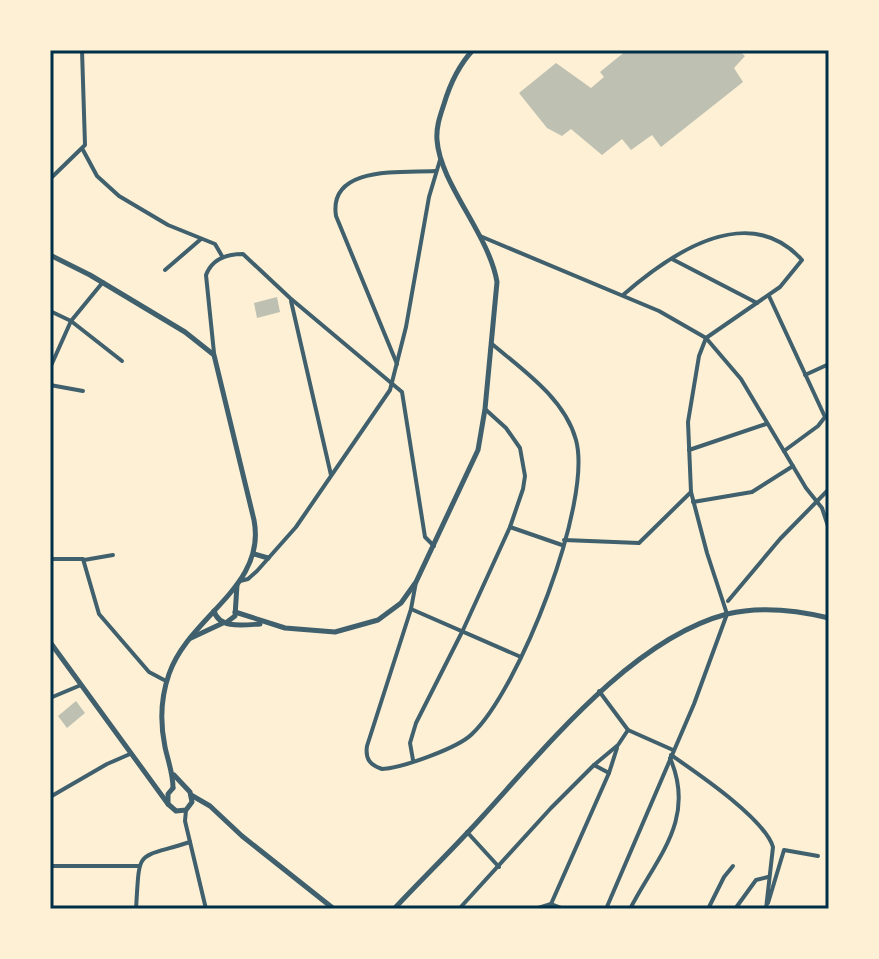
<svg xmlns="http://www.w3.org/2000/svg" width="879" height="959" font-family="'Times New Roman',serif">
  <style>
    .building { fill: #bec0b2 }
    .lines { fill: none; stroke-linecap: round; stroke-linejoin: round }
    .minor { stroke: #3f606c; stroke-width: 4 }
    .tertiary { stroke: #3f606c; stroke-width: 5 }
    .neatline { fill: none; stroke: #003049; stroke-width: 3 }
  </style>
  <rect width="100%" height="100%" fill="#fdf0d5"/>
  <g class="building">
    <polygon points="627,50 738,50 745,56 734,68 743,82 661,147 652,135 631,150 622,139 602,155 571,129 562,136 547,128 519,93 556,63 591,88 604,77 600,72"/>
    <polygon points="277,297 280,312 257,318 254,303"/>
    <polygon points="76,701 85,713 67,728 58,716"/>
  </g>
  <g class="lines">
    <g class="minor">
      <polyline points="83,150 97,176 119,196 168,225 215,244 222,256"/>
      <polyline points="50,179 85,145 82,50"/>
      <polyline points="480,236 659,311 706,338 741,379 806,488 822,508 829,529"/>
      <polyline points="672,259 757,303"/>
      <polyline points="165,270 201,239"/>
      <polyline points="769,296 825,417 818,426 784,451"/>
      <polyline points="291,301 331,475"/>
      <polyline points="50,311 71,321 122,361"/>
      <path d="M 214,353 L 206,275 C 212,259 227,254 243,254 L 290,298 L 402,392 L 425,537 L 434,546"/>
      <path d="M 397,364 L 336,216 C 328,165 402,173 435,171"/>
      <polyline points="50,368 71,321 103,282"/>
      <polyline points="805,375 829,364"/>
      <polyline points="50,385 83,391"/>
      <polyline points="689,450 766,424"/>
      <polyline points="693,502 752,492 793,466"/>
      <polyline points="510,527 562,545"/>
      <polyline points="564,540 639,543 691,492"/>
      <polyline points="50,559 83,559 99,614 149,672 166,681"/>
      <polyline points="84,560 113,555"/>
      <polyline points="240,581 248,579 257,571 296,527 390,390 406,327 429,197 440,160"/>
      <path d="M 416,582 L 411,609 L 367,746 C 365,759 370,765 382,769 C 402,768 458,748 472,734 C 519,690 593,502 576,440 C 565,399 523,370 492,344"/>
      <polyline points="728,601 780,539 829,489"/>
      <polyline points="411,609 521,657"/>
      <polyline points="599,691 628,730 673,750"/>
      <polyline points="50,698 81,685"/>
      <path d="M 671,755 C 697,773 764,818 773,847 L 766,909"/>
      <polyline points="413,760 410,743 416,723 463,630 510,527 523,489 525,476 520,448 506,428 485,409"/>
      <polyline points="594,765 609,773"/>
      <polyline points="50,797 107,764 130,754"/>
      <polyline points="186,810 185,821 206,909"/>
      <polyline points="467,832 499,867"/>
      <polyline points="50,866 139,866"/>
      <polyline points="768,903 784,850 818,856"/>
      <polyline points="551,904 609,773 617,748"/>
      <path d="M 136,909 C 140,846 135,860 190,842"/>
      <polyline points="459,909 551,808 594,765 618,745 628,730"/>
      <polyline points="535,909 551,904 564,909"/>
      <path d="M 606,909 L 694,704 L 727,614 L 707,553 L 691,492 L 688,422 L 699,356 L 706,338 L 780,287 L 802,260 C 748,200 670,254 623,295"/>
      <path d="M 630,909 C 656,858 697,820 670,758"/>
      <polyline points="708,909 724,877 733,866"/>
      <polyline points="735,909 756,880 768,877"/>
    </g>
    <g class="tertiary">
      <path d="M 50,255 L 90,275 L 185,332 L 214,355 L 254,520 C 267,587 189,616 169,674 C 161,697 160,723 165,747 C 168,761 173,773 173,788"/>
      <polyline points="254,554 268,558"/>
      <path d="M 214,611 C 219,629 244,625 260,624"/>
      <path d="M 235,612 L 285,628 L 335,632 L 378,620 L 401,603 L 416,582 L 478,450 L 485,409 L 497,282 C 489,234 440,184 437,140 C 436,127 440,116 444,104 C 450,84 458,66 473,50"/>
      <polyline points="227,622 235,616 237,585"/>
      <polyline points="191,638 223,623"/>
      <polyline points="50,642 168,804"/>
      <polyline points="173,788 168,794 168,804 176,811 186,810 192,802 190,792 174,775"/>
      <polyline points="191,795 210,806 242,836 334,909"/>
      <path d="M 394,909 C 423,878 454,848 482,817 C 546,747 632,639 727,614 C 761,606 796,610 829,618"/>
    </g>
  </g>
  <rect width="879" height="959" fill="none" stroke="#fdf0d5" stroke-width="104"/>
  <rect x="52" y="52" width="775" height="855" class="neatline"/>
</svg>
